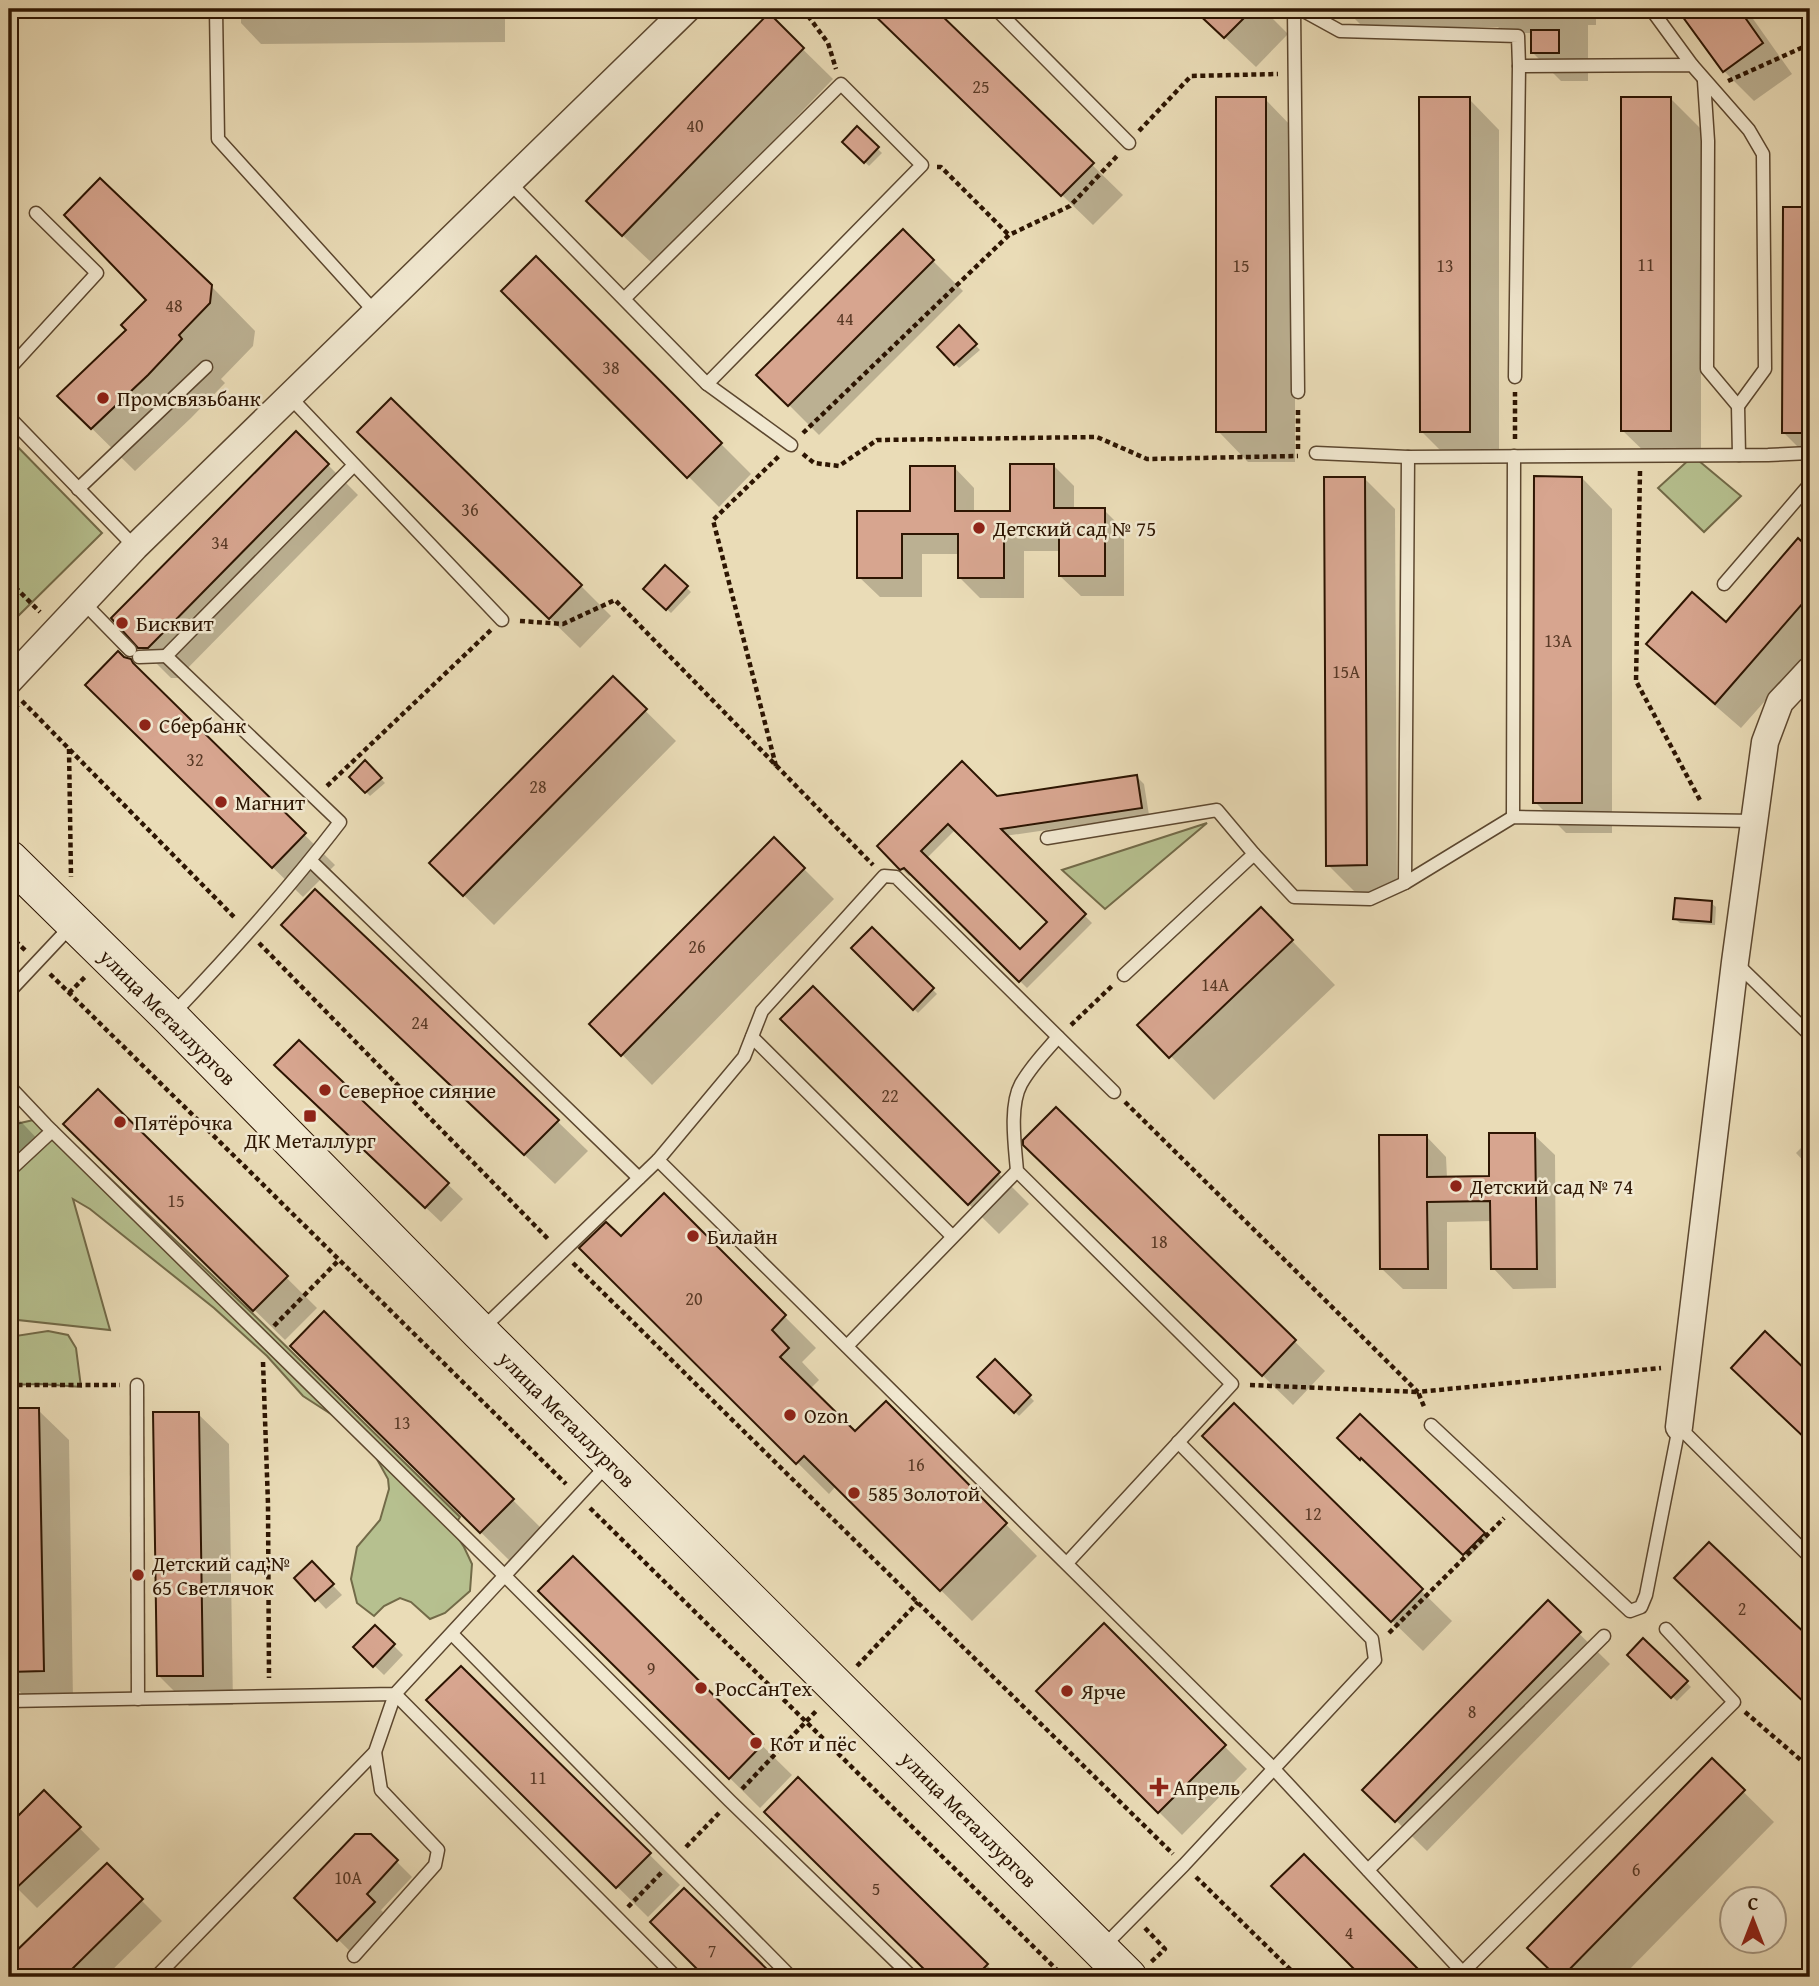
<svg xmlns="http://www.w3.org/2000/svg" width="1819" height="1986" font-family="'Gentium Book Plus',serif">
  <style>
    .green { fill: #b6c08f; stroke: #726a48; stroke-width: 2 }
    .shadow { fill: #0003; fill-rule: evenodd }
    .building { fill: #d7a58f; stroke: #2d1502; stroke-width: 2; fill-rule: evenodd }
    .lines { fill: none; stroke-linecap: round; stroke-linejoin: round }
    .lane-casing { stroke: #5c472f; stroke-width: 15 }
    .street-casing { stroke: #5c472f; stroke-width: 29 }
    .secondary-casing { stroke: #2d1502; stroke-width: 39 }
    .path { stroke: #2d1502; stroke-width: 4.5; stroke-dasharray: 5 3.5; stroke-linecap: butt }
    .lane { stroke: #f1e8d0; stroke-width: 12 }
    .street { stroke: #f1e8d0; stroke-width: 26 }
    .secondary { stroke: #f1e8d0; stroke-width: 37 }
    .poi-dot { fill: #8f2418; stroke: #f1e8d0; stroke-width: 2.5 }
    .labels { text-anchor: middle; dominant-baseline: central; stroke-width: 5; stroke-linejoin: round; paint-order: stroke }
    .number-label { font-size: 18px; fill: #583925 }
    .poi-label { font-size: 21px; fill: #2d1502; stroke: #f1e8d0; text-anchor: start }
    .street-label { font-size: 21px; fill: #2d1502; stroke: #f1e8d0 }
  </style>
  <rect width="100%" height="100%" fill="#eadcb7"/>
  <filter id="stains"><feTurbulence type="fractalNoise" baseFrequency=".00286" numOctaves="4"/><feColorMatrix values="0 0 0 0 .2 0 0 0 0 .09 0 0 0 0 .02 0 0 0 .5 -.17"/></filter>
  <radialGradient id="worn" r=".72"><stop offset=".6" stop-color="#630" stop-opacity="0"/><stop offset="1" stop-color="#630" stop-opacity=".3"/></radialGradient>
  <g class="green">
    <polygon points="9,438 102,533 9,625"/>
    <polygon points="1693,456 1741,496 1704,532 1658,488"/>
    <polygon points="1207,823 1105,909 1062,870"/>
    <polygon points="42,1118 58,1129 252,1313 460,1517 452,1529 464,1547 472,1564 470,1591 445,1613 430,1619 411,1602 400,1598 384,1606 374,1616 357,1603 351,1579 357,1547 380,1520 389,1489 388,1479 373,1452 351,1427 303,1396 267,1356 214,1308 90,1209 73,1199 110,1330 9,1319 9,1131 16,1124"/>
    <polygon points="48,1331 68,1335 76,1348 81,1387 41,1384 9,1385 9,1337"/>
  </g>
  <g class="shadow">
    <polygon points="241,9 505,9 505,42 261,44 241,23"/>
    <polygon points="870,9 932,9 1123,195 1093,225"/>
    <polygon points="1195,9 1263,9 1288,34 1256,67"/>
    <polygon points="1345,9 1596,9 1596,25 1588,25 1588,81 1561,81 1532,52 1532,33 1504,33 1498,27 1455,27 1455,33 1364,28"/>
    <polygon points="1680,9 1746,9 1792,74 1754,101 1724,71"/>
    <polygon points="769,16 833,79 654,265 619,232"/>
    <polygon points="1670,98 1701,129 1701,461 1654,461 1623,431"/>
    <polygon points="1265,99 1295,130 1295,462 1248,462 1218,431"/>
    <polygon points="1469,99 1499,130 1499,462 1452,462 1421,431"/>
    <polygon points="857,129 882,153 869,166 844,142"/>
    <polygon points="1784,208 1810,208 1810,459 1783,432"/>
    <polygon points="903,231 963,291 819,435 759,375"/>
    <polygon points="536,259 751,474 719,507 503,291"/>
    <polygon points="211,286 255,331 253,346 221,379 225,383 191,418 135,471 59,396 128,330"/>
    <polygon points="959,328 980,350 959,368 939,347"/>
    <polygon points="296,433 358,495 178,678 171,678 140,647"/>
    <polygon points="9,452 18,461 9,470"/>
    <polygon points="390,462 581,586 611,616 580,648"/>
    <polygon points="1054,466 1074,486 1074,510 1104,510 1124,530 1124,596 1081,596 1060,576 1060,551 1024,551 1024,598 980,598 960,578 960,554 922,554 922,597 880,597 859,577 911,513 954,467 974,488 974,513 1012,513"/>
    <polygon points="1582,478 1612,509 1612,833 1566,833 1535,802"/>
    <polygon points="1365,479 1395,509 1397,895 1359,896 1328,865"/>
    <polygon points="1810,528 1810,650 1741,728 1674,670 1648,644 1727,625"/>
    <polygon points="665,567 691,592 671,613 646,589"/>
    <polygon points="613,679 676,741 494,925 431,863"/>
    <polygon points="87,685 162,694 335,865 303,897"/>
    <polygon points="365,763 385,783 370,796 351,777"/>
    <path d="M 1137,777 L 1144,784 L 1149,815 L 1005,836 L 1092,923 L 1027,988 L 912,874 L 909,876 L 879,846 L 996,798 ZM 956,829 L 1050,922 L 1020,952 L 926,859 Z"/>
    <polygon points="774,839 834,899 652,1085 592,1024"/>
    <polygon points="1711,903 1716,907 1715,925 1680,923 1675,919"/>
    <polygon points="1261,909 1335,985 1214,1100 1140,1025"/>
    <polygon points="872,929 937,994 918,1013 853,948"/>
    <polygon points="314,955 557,1121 588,1151 555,1184"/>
    <polygon points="813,989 1029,1204 999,1234 782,1019"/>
    <polygon points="299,1042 463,1199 441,1222 292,1081"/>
    <polygon points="98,1091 317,1308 285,1340 66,1124"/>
    <polygon points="9,1109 44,1146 9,1180"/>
    <polygon points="1056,1109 1325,1371 1293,1405 1056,1175"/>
    <polygon points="1534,1135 1555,1155 1556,1288 1513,1289 1493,1268 1492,1221 1447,1222 1447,1289 1403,1289 1382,1269 1426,1136 1446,1157 1447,1178 1491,1178"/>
    <polygon points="1810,1139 1810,1168 1796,1153"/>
    <polygon points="664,1195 816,1348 802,1362 819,1380 810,1389 855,1433 886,1403 1037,1556 972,1621 836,1486 829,1494 581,1248 621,1239"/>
    <polygon points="324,1313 543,1530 511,1562 292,1346"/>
    <polygon points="995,1362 1034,1401 1019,1416 980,1377"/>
    <polygon points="1234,1406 1452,1621 1423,1651 1234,1467"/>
    <polygon points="9,1410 38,1410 69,1440 73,1701 30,1702 9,1681"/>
    <polygon points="198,1414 229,1444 233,1705 189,1706 159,1676"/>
    <polygon points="1360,1417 1488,1538 1468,1558 1340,1438"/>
    <polygon points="573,1559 792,1775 760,1808 541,1591"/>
    <polygon points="312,1564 342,1595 326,1609 297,1578"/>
    <polygon points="1548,1603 1610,1664 1427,1851 1365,1790"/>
    <polygon points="1104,1625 1247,1769 1182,1835 1038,1691"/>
    <polygon points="375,1627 403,1655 384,1675 355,1647"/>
    <polygon points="1643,1641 1691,1687 1677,1701 1629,1655"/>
    <polygon points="461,1668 680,1885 648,1917 429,1700"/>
    <polygon points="1712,1761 1774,1822 1622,1977 1558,1977 1529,1948"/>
    <polygon points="798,1779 999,1977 934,1977 766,1812"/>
    <polygon points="44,1792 100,1849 37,1908 9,1880 9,1827"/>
    <polygon points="370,1835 412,1877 381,1910 389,1918 354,1955 296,1898"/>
    <polygon points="107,1866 162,1921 105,1977 9,1977 9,1961"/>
  </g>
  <g class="building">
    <polygon points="868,9 935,9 1094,163 1061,196"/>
    <polygon points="1193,9 1253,9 1224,38"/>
    <polygon points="1677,9 1739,9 1763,43 1723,72"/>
    <polygon points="769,13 804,48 622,236 586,201"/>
    <rect x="1531" y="30" width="28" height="23"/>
    <rect x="1216" y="97" width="50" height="335"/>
    <polygon points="1419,97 1470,97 1470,432 1420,432"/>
    <rect x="1621" y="97" width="50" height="334"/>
    <polygon points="857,126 879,147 864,163 842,142"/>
    <polygon points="100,178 212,285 210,303 179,335 182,339 148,375 91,429 57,396 126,330 121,325 146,300 64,215"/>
    <polygon points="1783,207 1810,207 1810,433 1782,433"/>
    <polygon points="903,229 934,260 788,406 756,375"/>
    <polygon points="536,256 722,443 687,478 501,291"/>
    <polygon points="959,325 977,344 954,365 937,347"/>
    <polygon points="391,398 582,585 549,619 357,432"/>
    <polygon points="296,431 329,464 148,648 138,648 111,618"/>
    <polygon points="1010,464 1054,464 1054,508 1105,508 1105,576 1059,576 1059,531 1004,531 1004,578 958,578 958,534 902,534 902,578 857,578 857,511 910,511 910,466 955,466 955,511 1010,511"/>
    <polygon points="1534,476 1582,477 1582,803 1533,803"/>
    <polygon points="1324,477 1365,477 1367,865 1326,866"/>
    <polygon points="1798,538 1810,549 1810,595 1715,704 1646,644 1692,592 1726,622"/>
    <polygon points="665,565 688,586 666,610 643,589"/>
    <polygon points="118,651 124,657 131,659 133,663 306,833 272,868 85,685"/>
    <polygon points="613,676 647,709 463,896 429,863"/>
    <polygon points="365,760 382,778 365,793 349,777"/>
    <path d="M 962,761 L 997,796 L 1137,775 L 1142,808 L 1001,829 L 1086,914 L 1019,982 L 904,868 L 900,870 L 877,846 ZM 948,824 L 1047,922 L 1020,949 L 921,851 Z"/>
    <polygon points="774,837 805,868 621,1056 589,1024"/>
    <polygon points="315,889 559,1120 524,1155 281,925"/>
    <polygon points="1675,898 1712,901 1711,922 1673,919"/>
    <polygon points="1261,907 1293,940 1169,1058 1137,1025"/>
    <polygon points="872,927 934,988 913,1010 851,948"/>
    <polygon points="813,986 1000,1172 968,1205 780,1019"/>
    <polygon points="299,1040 449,1183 425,1208 274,1065"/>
    <polygon points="98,1089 288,1276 253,1311 63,1124"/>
    <polygon points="1056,1107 1296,1340 1262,1376 1023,1145 1023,1140"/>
    <polygon points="1489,1133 1535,1133 1537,1269 1491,1269 1490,1201 1427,1202 1428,1269 1380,1269 1379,1135 1427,1135 1427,1177 1489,1176"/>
    <polygon points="664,1193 786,1315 772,1330 789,1348 780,1357 855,1431 886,1401 1007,1523 940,1591 804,1456 796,1464 579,1248 606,1222 621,1236"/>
    <polygon points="324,1311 514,1499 480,1533 290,1346"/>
    <polygon points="1765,1331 1810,1374 1810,1443 1731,1368"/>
    <polygon points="995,1359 1031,1395 1014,1413 977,1377"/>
    <polygon points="1234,1403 1423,1589 1391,1622 1202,1436"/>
    <polygon points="9,1408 39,1408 44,1671 9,1672"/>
    <polygon points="153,1412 199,1412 203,1676 157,1676"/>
    <polygon points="1360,1414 1485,1533 1463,1555 1361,1458 1360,1460 1337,1438"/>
    <polygon points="1709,1542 1810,1638 1810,1708 1674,1578"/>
    <polygon points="573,1556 763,1744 729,1779 538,1591"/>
    <polygon points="312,1561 334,1584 315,1601 294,1578"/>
    <polygon points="1548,1600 1581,1632 1395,1822 1362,1790"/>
    <polygon points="1104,1623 1226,1745 1158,1813 1036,1691"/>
    <polygon points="375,1625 395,1644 373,1667 353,1647"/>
    <polygon points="1643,1638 1688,1681 1671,1698 1627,1655"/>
    <polygon points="461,1666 651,1853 616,1888 426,1700"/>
    <polygon points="1712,1758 1745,1790 1562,1977 1557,1977 1527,1948"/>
    <polygon points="798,1777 988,1964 975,1977 932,1977 764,1812"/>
    <polygon points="44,1790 81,1827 9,1895 9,1825"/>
    <polygon points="355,1834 371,1834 398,1860 367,1894 375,1902 337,1941 294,1898"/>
    <polygon points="1304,1854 1426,1977 1362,1977 1271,1886"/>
    <polygon points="107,1863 143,1899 64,1977 9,1977 9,1958"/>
    <polygon points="684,1888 775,1977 705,1977 650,1922"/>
  </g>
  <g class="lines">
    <defs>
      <g id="lane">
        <polyline points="216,9 218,139 375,312"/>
        <polyline points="996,9 1129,143"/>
        <polyline points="1294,9 1298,392"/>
        <polyline points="1300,9 1340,31 1518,36 1519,66 1692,65 1749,130 1763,154 1765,369 1738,406"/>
        <polyline points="1651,9 1692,65"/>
        <polyline points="1704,81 1708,141 1707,369 1738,406 1739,455"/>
        <polyline points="509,182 707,384 922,165 841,84 624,299"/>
        <polyline points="9,369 97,273 36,213"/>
        <polyline points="1515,377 1519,66"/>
        <polyline points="707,384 791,445"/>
        <polyline points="289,396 502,620"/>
        <polyline points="9,417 135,547"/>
        <polyline points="1316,453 1408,457 1768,455 1810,453"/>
        <polyline points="78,489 206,367"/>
        <polyline points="1724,584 1810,484"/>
        <polyline points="83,602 130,650"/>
        <polyline points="139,657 166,656"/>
        <polyline points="1513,817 1514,456"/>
        <polyline points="1047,838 1217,810 1254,854"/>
        <polyline points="311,861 639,1178"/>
        <polyline points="1405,883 1408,457"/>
        <polyline points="1735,962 1810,1035"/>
        <polyline points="1124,975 1254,854 1294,897 1370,899 1405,883 1513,817 1754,821"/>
        <polyline points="9,992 71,926"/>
        <path d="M 172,1015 C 231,953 288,890 340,822 L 166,656 L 354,465"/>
        <polyline points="752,1037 952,1236"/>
        <path d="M 1058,1037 C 1045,1052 1031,1066 1021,1084 C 1009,1106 1015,1146 1017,1171 L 1232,1384 L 1067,1563"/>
        <polyline points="9,1086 46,1125 505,1576 730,1801 912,1977"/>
        <polyline points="658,1160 1273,1768 1467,1977"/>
        <polyline points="9,1171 52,1131"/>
        <polyline points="482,1329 658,1160 744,1057 762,1011 884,876 896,877 1114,1092"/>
        <polyline points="847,1346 1017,1171"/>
        <polyline points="137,1385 138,1699"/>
        <polyline points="1431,1425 1630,1611 1641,1607 1646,1595 1679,1427"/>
        <polyline points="1679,1427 1810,1557"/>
        <polyline points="452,1634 791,1977"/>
        <polyline points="9,1701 395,1694 608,1464"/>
        <polyline points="1368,1870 1604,1636"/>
        <polyline points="1103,1947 1184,1865 1375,1660 1372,1639 1178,1442"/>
        <polyline points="354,1956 435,1865 438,1850 381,1790 375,1752"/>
        <polyline points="1463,1972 1734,1702 1666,1629"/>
        <polyline points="156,1977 375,1752 395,1694 676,1977"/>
      </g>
      <g id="street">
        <polyline points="9,681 135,547 687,9"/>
        <polyline points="1679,1427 1735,962 1765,742 1780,702 1810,670"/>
      </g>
      <polyline id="secondary" points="9,859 170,1017 480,1332 1128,1977"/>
    </defs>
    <use href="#lane" class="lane-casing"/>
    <use href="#street" class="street-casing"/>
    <use href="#secondary" class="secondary-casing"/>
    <g class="path">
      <polyline points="803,9 828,43 836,69"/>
      <polyline points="1728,81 1810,44"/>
      <polyline points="1139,131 1191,76 1278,74"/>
      <polyline points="937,167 941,167 1009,235"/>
      <polyline points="803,433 1009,235 1070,206 1117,156"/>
      <polyline points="1515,439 1515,392"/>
      <polyline points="1298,449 1298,409"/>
      <polyline points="803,454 814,463 839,466 877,440 1097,437 1147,459 1298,456"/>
      <polyline points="1640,471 1636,681 1701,802"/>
      <polyline points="9,581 40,612"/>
      <polyline points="520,621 563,624 615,600 873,865"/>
      <polyline points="22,701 236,919"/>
      <polyline points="9,714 18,705"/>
      <polyline points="69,749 71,877"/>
      <polyline points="776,766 713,520 779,456"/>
      <polyline points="327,786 491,630"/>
      <polyline points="9,935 26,951"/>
      <polyline points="259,943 549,1240"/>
      <polyline points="50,974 566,1484"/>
      <polyline points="69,993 86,976"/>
      <polyline points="1071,1025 1113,985"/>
      <polyline points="1125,1102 1418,1392 1661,1368"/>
      <polyline points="573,1263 1173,1854"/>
      <polyline points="274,1326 339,1260"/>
      <polyline points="263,1362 268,1504 269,1678"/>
      <polyline points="9,1385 120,1385"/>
      <polyline points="1250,1385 1418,1392 1425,1409"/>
      <polyline points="590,1508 1064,1977"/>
      <polyline points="1389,1633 1504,1518"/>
      <polyline points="857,1666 918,1602"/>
      <polyline points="1745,1712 1810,1768"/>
      <polyline points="742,1789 818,1709"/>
      <polyline points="686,1847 719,1813"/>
      <polyline points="1196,1877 1298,1977"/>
      <polyline points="628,1907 663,1871"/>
      <polyline points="1145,1928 1165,1949 1151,1962"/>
    </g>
    <use href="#lane" class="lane"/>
    <use href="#street" class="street"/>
    <use href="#secondary" class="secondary"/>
  </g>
  <g class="poi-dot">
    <circle cx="103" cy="398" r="7"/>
    <circle cx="979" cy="528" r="7"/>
    <circle cx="122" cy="623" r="7"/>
    <circle cx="145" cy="725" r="7"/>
    <circle cx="221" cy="802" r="7"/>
    <circle cx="325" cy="1090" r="7"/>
    <rect x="303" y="1109" width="14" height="14" rx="3.5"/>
    <circle cx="120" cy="1122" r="7"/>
    <circle cx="1456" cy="1186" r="7"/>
    <circle cx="693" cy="1236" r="7"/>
    <circle cx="790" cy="1415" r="7"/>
    <circle cx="854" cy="1493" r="7"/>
    <circle cx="138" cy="1575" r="7"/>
    <circle cx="701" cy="1688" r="7"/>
    <circle cx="1067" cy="1691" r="7"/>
    <circle cx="756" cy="1743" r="7"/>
    <path d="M1155.5 1776.5h7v7h7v7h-7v7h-7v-7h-7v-7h7z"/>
  </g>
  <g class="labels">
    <g class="number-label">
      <text x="981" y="86">25</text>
      <text x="695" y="125">40</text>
      <text x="1646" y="264">11</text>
      <text x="1241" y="265">15</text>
      <text x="1445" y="265">13</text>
      <text x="174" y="305">48</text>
      <text x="845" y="318">44</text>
      <text x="611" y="367">38</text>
      <text x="470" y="509">36</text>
      <text x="220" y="542">34</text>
      <text x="1558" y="640">13А</text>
      <text x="1346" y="671">15А</text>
      <text x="195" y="759">32</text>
      <text x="538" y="786">28</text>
      <text x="697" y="946">26</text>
      <text x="1215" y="984">14А</text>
      <text x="420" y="1022">24</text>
      <text x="890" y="1095">22</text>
      <text x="176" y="1200">15</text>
      <text x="1159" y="1241">18</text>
      <text x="694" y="1298">20</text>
      <text x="402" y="1422">13</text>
      <text x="916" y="1464">16</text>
      <text x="1313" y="1513">12</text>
      <text x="1742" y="1608">2</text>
      <text x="651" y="1668">9</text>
      <text x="1472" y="1711">8</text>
      <text x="538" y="1777">11</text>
      <text x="1636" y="1869">6</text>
      <text x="348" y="1877">10А</text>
      <text x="876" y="1888">5</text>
      <text x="1349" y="1932">4</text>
      <text x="712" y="1950">7</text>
    </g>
    <g class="poi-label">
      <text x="117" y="398">Промсвязьбанк</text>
      <text x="993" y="528">Детский сад № 75</text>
      <text x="136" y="623">Бисквит</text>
      <text x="159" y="725">Сбербанк</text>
      <text x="235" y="802">Магнит</text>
      <text x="339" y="1090">Северное сияние</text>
      <text x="134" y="1122">Пятёрочка</text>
      <text x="310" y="1140" text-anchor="middle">ДК Металлург</text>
      <text x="1470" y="1186">Детский сад № 74</text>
      <text x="707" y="1236">Билайн</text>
      <text x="804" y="1415">Ozon</text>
      <text x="868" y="1493">585 Золотой</text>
      <text x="152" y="1563">Детский сад №<tspan x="152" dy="24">65 Светлячок</tspan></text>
      <text x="715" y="1688">РосСанТех</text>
      <text x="1081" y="1691">Ярче</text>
      <text x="770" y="1743">Кот и пёс</text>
      <text x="1173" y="1787">Апрель</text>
    </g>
    <g class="street-label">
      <text transform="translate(168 1017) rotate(45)">улица Металлургов</text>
      <text transform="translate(567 1419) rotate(45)">улица Металлургов</text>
      <text transform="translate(969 1819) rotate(45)">улица Металлургов</text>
    </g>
  </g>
  <rect width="1819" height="1986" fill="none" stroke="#eadcb7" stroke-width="35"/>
  <rect x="10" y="10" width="1798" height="1965" fill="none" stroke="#2d1502" stroke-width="3.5"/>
  <rect x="18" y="18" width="1784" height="1951" fill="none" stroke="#2d1502" stroke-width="2"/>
  <g transform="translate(1753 1920)"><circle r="33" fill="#f1e8d0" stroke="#a3947e" stroke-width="2"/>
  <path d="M0-5L12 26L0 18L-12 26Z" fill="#8f2418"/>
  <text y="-10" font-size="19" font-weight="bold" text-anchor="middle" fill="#2d1502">С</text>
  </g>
  <rect width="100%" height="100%" filter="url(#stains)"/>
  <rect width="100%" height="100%" fill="url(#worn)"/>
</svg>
